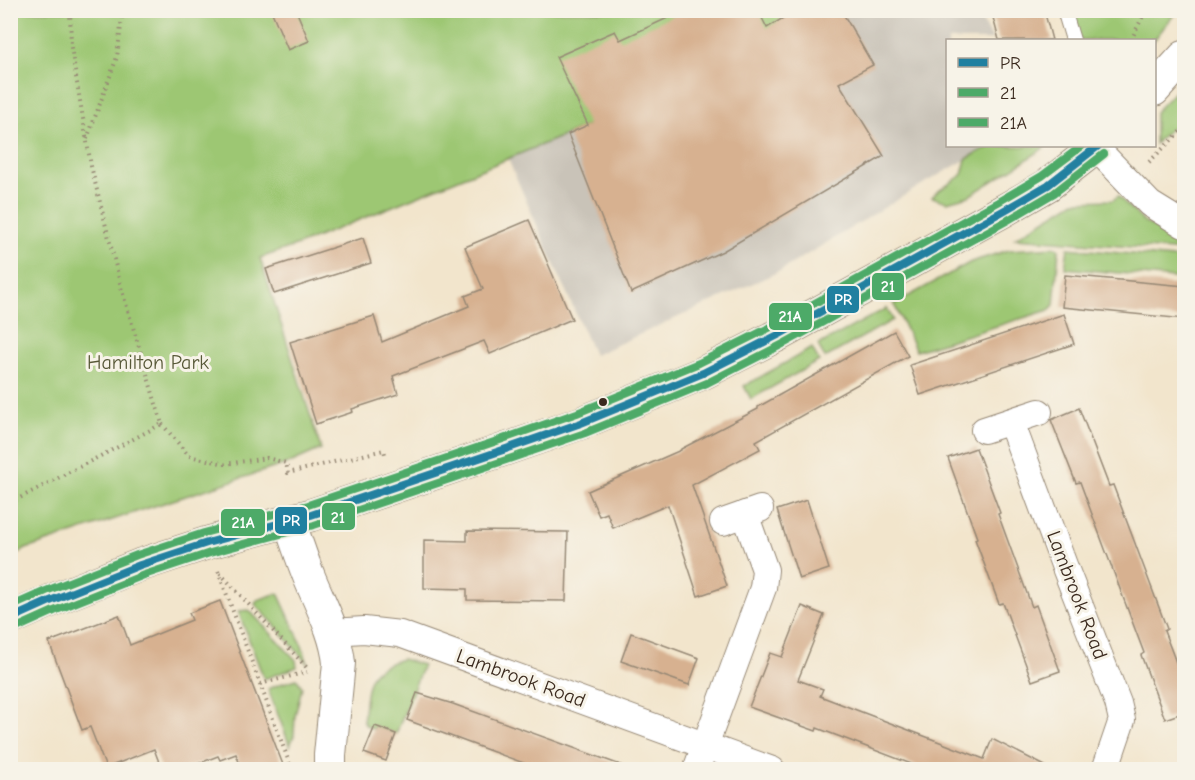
<svg xmlns="http://www.w3.org/2000/svg" width="1195" height="780" font-family="'Comic Neue',sans-serif">
  <style>
    .industrial { fill: #c9c3b8 }
    .green { fill: #9dc773; stroke: #6c7848; stroke-width: 1.5 }
    .building { fill: #d7b190 }
    .lines { fill: none; stroke-linecap: round; stroke-linejoin: round }
    .service-casing { stroke: #968875; stroke-width: 16 }
    .minor-casing { stroke: #968875; stroke-width: 28 }
    .tertiary-casing { stroke: #968875; stroke-width: 34 }
    .path { stroke: #968875; stroke-width: 4; stroke-dasharray: 1.5 4.5; stroke-linecap: butt }
    .service { stroke: #fff; stroke-width: 14 }
    .minor { stroke: #fff; stroke-width: 26 }
    .tertiary { stroke: #fff; stroke-width: 32 }
    .bus-1-casing { stroke: #f7f3e8; stroke-width: 12 }
    .bus-2-casing { stroke: #f7f3e8; stroke-width: 12 }
    .bus-3-casing { stroke: #f7f3e8; stroke-width: 12 }
    .bus-1 { stroke: #2080a0; stroke-width: 8 }
    .bus-2 { stroke: #4daa68; stroke-width: 8 }
    .bus-3 { stroke: #4daa68; stroke-width: 8 }
    .bus-dot { fill: #3b2a1e; stroke: #f7f3e8; stroke-width: 2 }
    .labels { text-anchor: middle; dominant-baseline: central; stroke-width: 6; stroke-linejoin: round; paint-order: stroke }
    .park-label { font-size: 20px; fill: #585938; stroke: #f7f3e8 }
    .street-label { font-size: 20px; fill: #3b2a1e; stroke: #f7f3e8 }
    .line-badge { stroke: #f7f3e8; stroke-width: 2 }
    .badge-label { font-size: 16px; text-anchor: middle; font-weight: bold; fill: #fff }
  </style>
  <rect width="100%" height="100%" fill="#f7f3e8"/>
  <filter id="ink" filterUnits="userSpaceOnUse"><feTurbulence type="fractalNoise" baseFrequency=".0167" numOctaves="2"/><feDisplacementMap in="SourceGraphic" scale="12" xChannelSelector="R" yChannelSelector="G"/><feConvolveMatrix kernelMatrix="1 2 1 2 8 2 1 2 1" color-interpolation-filters="sRGB"/></filter>
  <filter id="wash" filterUnits="userSpaceOnUse"><feTurbulence type="fractalNoise" baseFrequency=".008" numOctaves="4" result="noise"/><feDisplacementMap in="SourceGraphic" scale="24" xChannelSelector="R" yChannelSelector="G"/><feGaussianBlur stdDeviation="1.35" result="paint"/><feColorMatrix in="noise" values="0 0 0 0 0 0 0 0 0 0 0 0 0 0 0 0 0 1.4 0 .05"/><feComposite in="paint" operator="in"/></filter>
  <g filter="url(#wash)">
    <rect width="100%" height="100%" fill="#f2e5cc"/>
    <polygon class="industrial" points="796,11 976,11 993,40 948,40 948,146 990,146 928,181 780,271 594,355 508,159 608,117"/>
    <g class="green">
      <polygon points="10,11 796,11 665,92 568,134 298,245 260,258 321,449 292,462 139,511 26,549 11,557"/>
      <polygon points="1070,11 1177,11 1154,40 1075,40"/>
      <polygon points="1184,82 1184,119 1163,135 1155,144 1155,112"/>
      <polygon points="990,146 1046,146 1037,153 969,196 947,202 932,197 937,192 962,175 966,159"/>
      <polygon points="1118,196 1145,223 1175,237 1184,243 1184,251 1015,238 1075,201 1113,200"/>
      <polygon points="1056,247 1059,249 1054,305 1049,310 916,351 894,304 971,262 1009,250"/>
      <polygon points="1068,248 1184,259 1184,279 1065,268"/>
      <polygon points="887,308 893,320 825,358 818,345"/>
      <polygon points="812,348 819,361 751,399 744,386"/>
      <polygon points="278,593 301,643 308,664 273,623 255,604 257,600"/>
      <polygon points="249,610 296,660 297,667 264,679 238,611"/>
      <path d="M 402,659 L 423,665 L 396,734 L 375,726 L 373,729 L 366,726 L 363,721 C 365,709 365,684 373,674 C 377,668 394,661 402,659 Z"/>
      <polygon points="297,679 302,687 295,716 294,735 290,746 268,689 280,684"/>
    </g>
    <g id="blocks">
      <g class="building">
        <polygon points="271,10 296,10 309,41 288,50"/>
        <polygon points="685,10 758,10 767,28 796,10 841,10 873,65 839,83 884,156 723,251 631,293 568,134 588,125 556,57 615,31 620,40"/>
        <polygon points="991,10 1044,10 1052,40 999,40"/>
        <polygon points="529,220 572,319 490,354 484,341 393,376 398,394 352,409 353,412 316,424 290,342 374,316 382,342 469,306 465,296 483,289 465,247"/>
        <polygon points="363,238 371,263 274,294 266,269"/>
        <polygon points="1065,275 1185,286 1185,319 1062,307"/>
        <polygon points="1064,314 1074,344 920,395 910,365"/>
        <polygon points="894,331 908,356 756,441 760,449 692,485 727,586 698,596 668,505 613,528 607,513 599,516 588,491 681,450 681,449 758,409 758,407"/>
        <polygon points="1079,408 1109,486 1113,485 1133,538 1167,629 1164,631 1185,686 1185,712 1165,719 1141,655 1144,653 1105,549 1080,482 1076,483 1051,420"/>
        <polygon points="976,448 1000,513 998,514 1032,607 1036,605 1060,671 1032,681 1003,603 999,604 975,539 977,538 948,458"/>
        <polygon points="807,500 829,569 799,579 777,510"/>
        <polygon points="467,531 568,532 566,601 467,600 467,589 424,588 424,540 467,541"/>
        <polygon points="220,601 285,770 242,770 236,754 220,760 218,756 182,770 162,770 154,749 106,768 90,727 82,730 49,642 119,615 130,645 192,620 189,613"/>
        <polygon points="802,606 824,615 798,680 823,689 820,696 984,759 992,739 1053,770 927,770 817,728 816,731 749,707 770,653 782,657"/>
        <polygon points="631,633 699,658 689,685 621,661"/>
        <polygon points="417,693 453,704 626,767 625,770 543,770 488,750 407,720"/>
        <polygon points="375,726 396,734 386,761 364,753"/>
      </g>
    </g>
  </g>
  <g filter="url(#ink)">
    <use href="#blocks" fill-opacity="0" stroke="#968875" stroke-width="1.5"/>
    <g class="lines">
      <defs>
        <polyline id="service" points="1064,10 1073,40"/>
        <g id="minor">
          <polyline points="1096,148 1150,204 1184,225"/>
          <polyline points="1011,422 1064,565 1118,703 1122,720 1105,770"/>
          <polyline points="984,430 1039,412"/>
          <polyline points="723,522 760,509"/>
          <polyline points="332,632 364,630 400,634 772,770"/>
          <polyline points="696,770 763,588 765,570 745,514"/>
        </g>
        <g id="tertiary">
          <polyline points="1154,90 1184,57"/>
          <path d="M 289,521 C 296,540 302,560 310,579 C 321,606 336,633 339,663 L 330,755 L 330,770"/>
          <polyline points="10,619 50,601 140,565 207,543 311,515 503,450 581,423 703,373 780,334 1003,211 1048,185 1098,146"/>
        </g>
      </defs>
      <use href="#service" class="service-casing"/>
      <use href="#minor" class="minor-casing"/>
      <use href="#tertiary" class="tertiary-casing"/>
      <g class="path">
        <polyline points="1131,40 1146,10"/>
        <polyline points="87,139 117,57 123,10"/>
        <polyline points="1149,162 1184,128"/>
        <polyline points="162,424 189,456 225,464 267,458 286,463 288,473 384,450 386,458"/>
        <polyline points="10,503 162,424 121,287 91,166 71,47 70,10"/>
        <polyline points="218,571 292,770"/>
        <polyline points="220,573 308,669"/>
        <polyline points="260,684 307,672"/>
      </g>
      <use href="#service" class="service"/>
      <use href="#minor" class="minor"/>
      <use href="#tertiary" class="tertiary"/>
      <defs>
        <polyline id="bus-1" points="10,619 50,601 140,565 207,543 311,515 503,450 581,423 703,373 780,334 1003,211 1048,185 1098,146"/>
        <polyline id="bus-2" points="14,629 54,611 144,575 210,553 314,525 506,460 585,433 707,383 785,343 1008,220 1054,193 1104,154"/>
        <polyline id="bus-3" points="10,607 46,591 137,555 204,533 308,505 500,440 577,413 699,363 775,325 998,202 1042,176 1082,146"/>
      </defs>
      <use href="#bus-1" class="bus-1-casing"/>
      <use href="#bus-2" class="bus-2-casing"/>
      <use href="#bus-3" class="bus-3-casing"/>
      <use href="#bus-1" class="bus-1"/>
      <use href="#bus-2" class="bus-2"/>
      <use href="#bus-3" class="bus-3"/>
    </g>
  </g>
  <circle class="bus-dot" cx="603" cy="402" r="5"/>
  <g class="labels">
    <g class="park-label">
      <text x="148" y="362">Hamilton Park</text>
    </g>
    <g class="street-label">
      <text transform="translate(1077 595) rotate(69)">Lambrook Road</text>
      <text transform="translate(521 678) rotate(20)">Lambrook Road</text>
    </g>
  </g>
  <g class="line-badge">
    <rect x="871" y="272" width="34" height="29" rx="6" fill="#4daa68"/>
    <rect x="826" y="285" width="34" height="29" rx="6" fill="#2080a0"/>
    <rect x="768" y="302" width="45" height="29" rx="6" fill="#4daa68"/>
    <rect x="321" y="502" width="35" height="29" rx="6" fill="#4daa68"/>
    <rect x="274" y="506" width="34" height="29" rx="6" fill="#2080a0"/>
    <rect x="220" y="508" width="46" height="29" rx="6" fill="#4daa68"/>
  </g>
  <g class="badge-label">
    <text x="888" y="292">21</text>
    <text x="843" y="305">PR</text>
    <text x="790" y="322">21A</text>
    <text x="338" y="523">21</text>
    <text x="291" y="526">PR</text>
    <text x="243" y="528">21A</text>
  </g>
  <rect width="1195" height="780" fill="none" stroke="#f7f3e8" stroke-width="36"/>
  <rect x="946" y="39" width="210" height="108" fill="#f7f3e8" stroke="#aca397" stroke-width="1.5"/>
  <rect x="958" y="58" width="30" height="9" fill="#2080a0" stroke="#aca397" stroke-width="1.5"/>
  <text x="1000" y="69" font-size="18" fill="#3b2a1e">PR</text>
  <rect x="958" y="88" width="30" height="9" fill="#4daa68" stroke="#aca397" stroke-width="1.5"/>
  <text x="1000" y="99" font-size="18" fill="#3b2a1e">21</text>
  <rect x="958" y="118" width="30" height="9" fill="#4daa68" stroke="#aca397" stroke-width="1.5"/>
  <text x="1000" y="129" font-size="18" fill="#3b2a1e">21A</text>
</svg>
